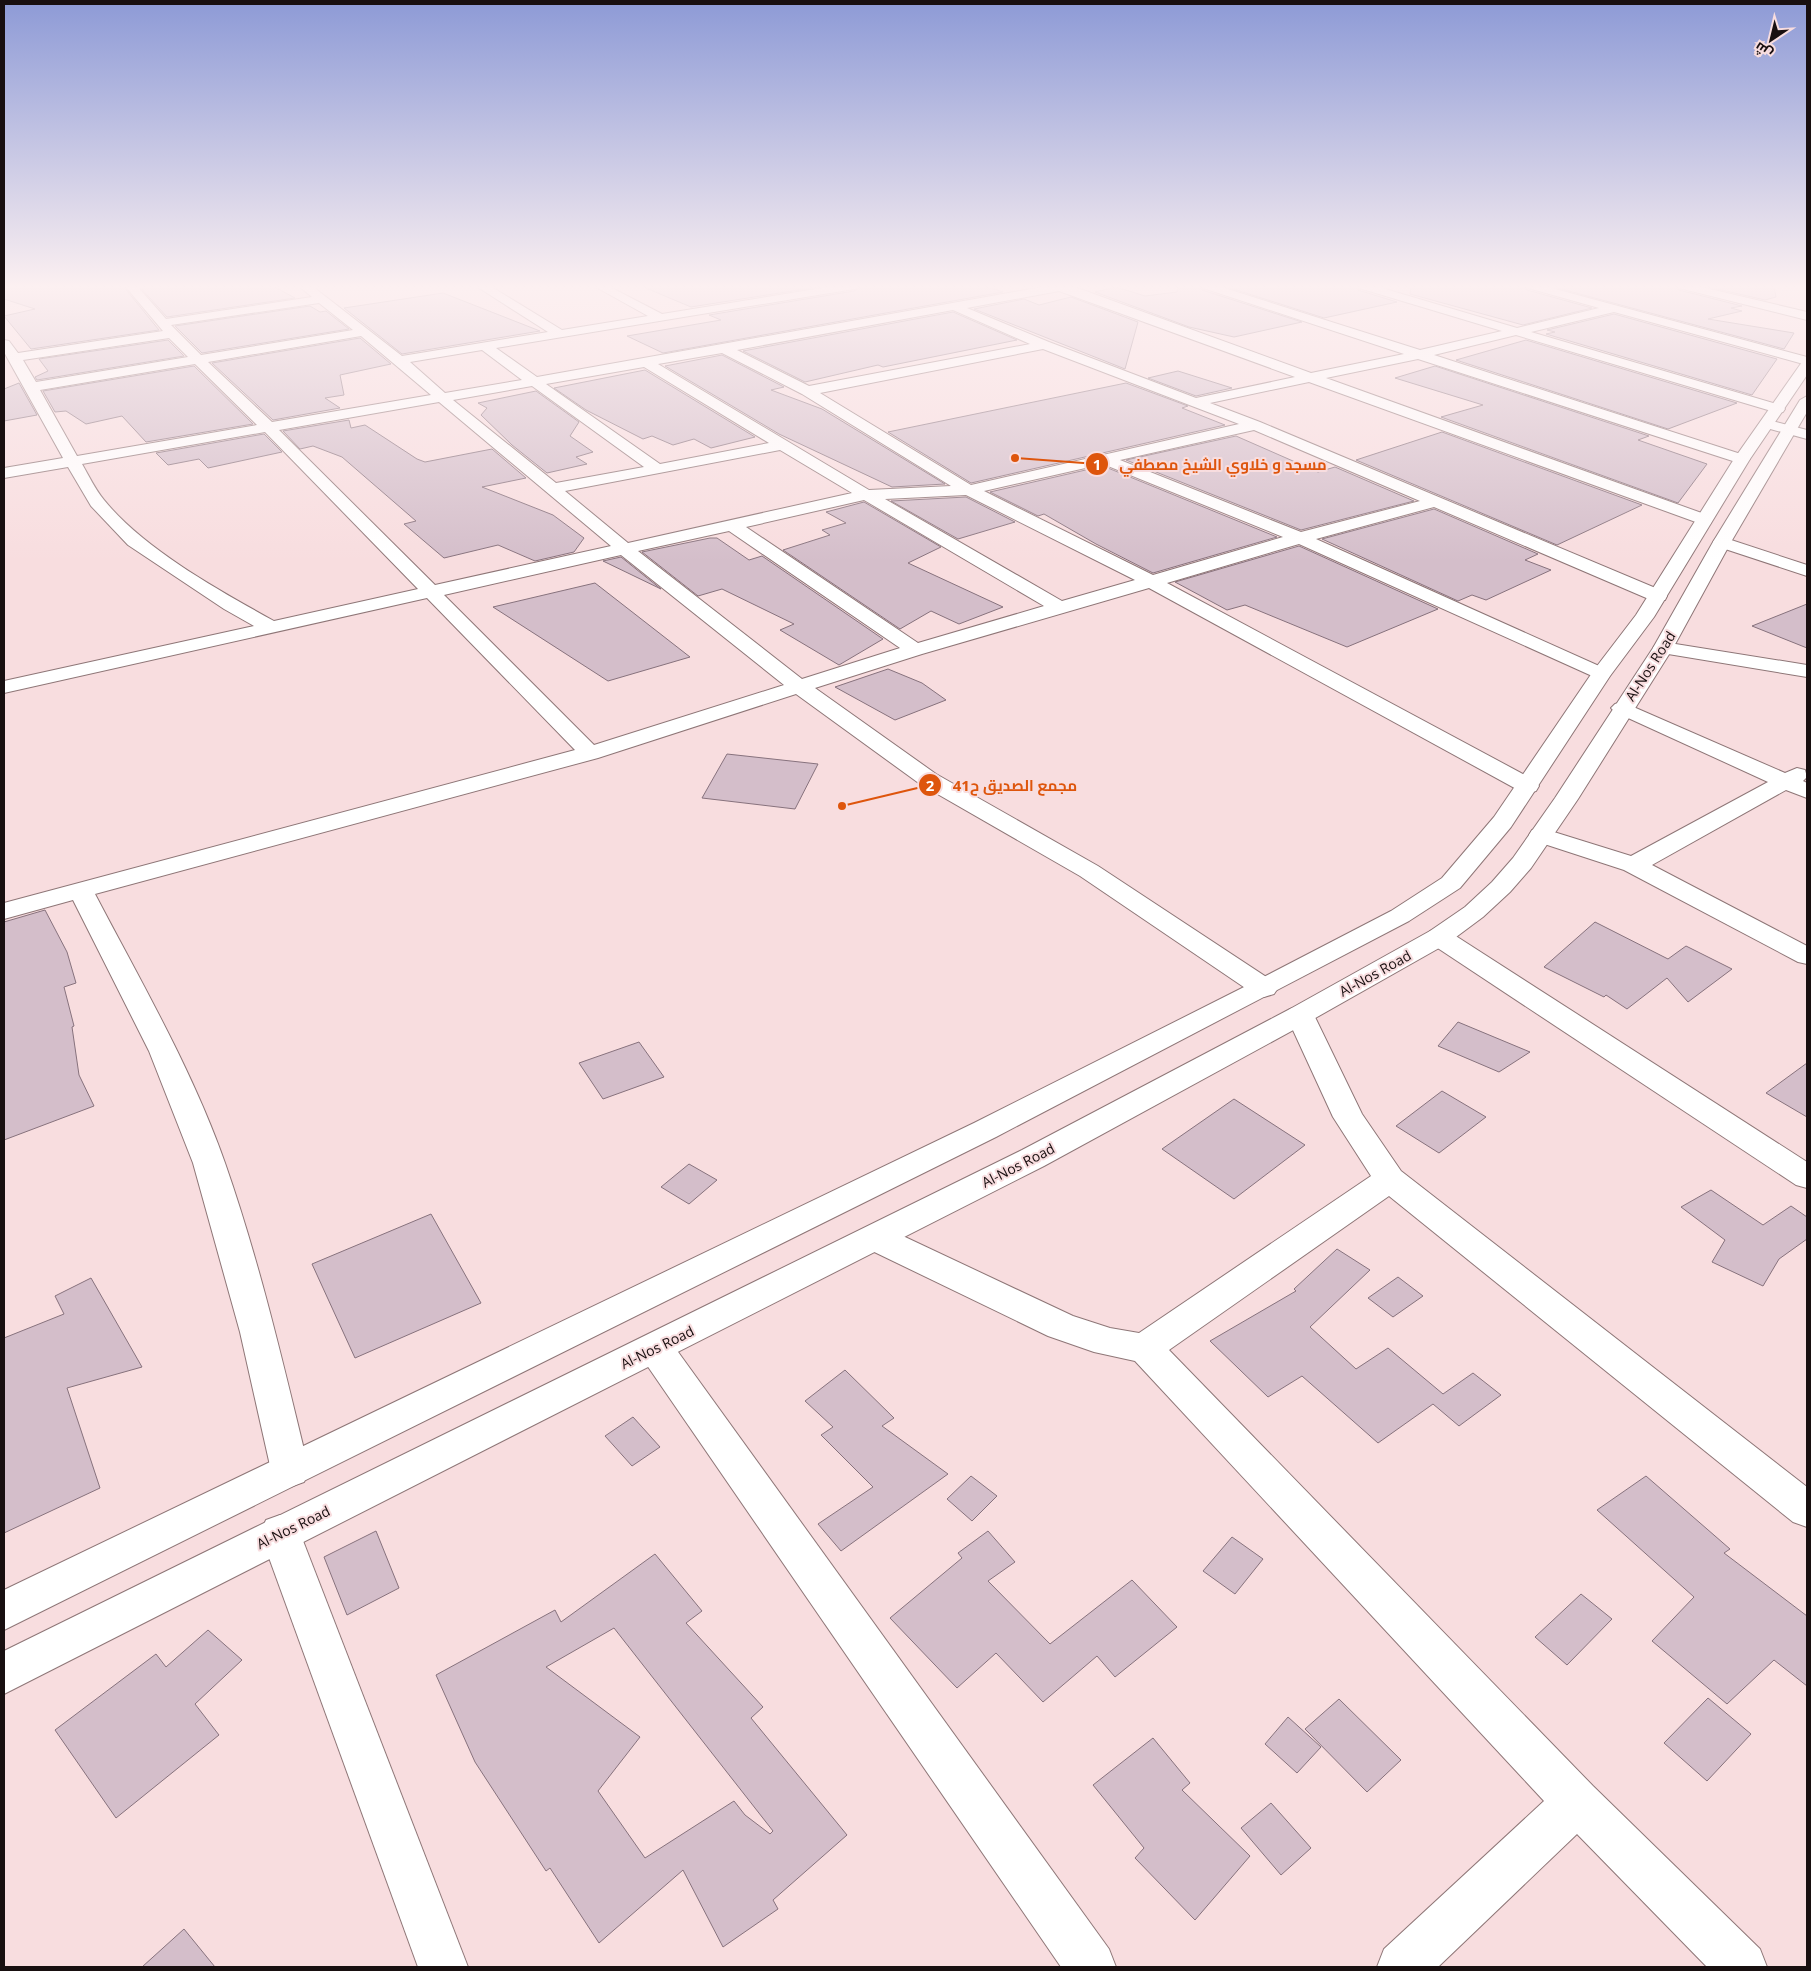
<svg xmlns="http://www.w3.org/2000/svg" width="1811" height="1971" font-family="'Open Sans',Cairo,sans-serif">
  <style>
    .building { fill: #d4beca; stroke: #87727d; fill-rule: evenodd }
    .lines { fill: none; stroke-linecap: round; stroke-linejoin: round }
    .street-casing { stroke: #8e7677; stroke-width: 2 }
    .secondary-casing { stroke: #8e7677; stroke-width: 2 }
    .street { fill: #fff; fill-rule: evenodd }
    .secondary { fill: #fff; fill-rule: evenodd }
    .labels { text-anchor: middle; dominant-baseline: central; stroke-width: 4; stroke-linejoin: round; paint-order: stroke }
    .street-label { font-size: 14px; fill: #180f10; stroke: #f8dddf }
    .leader { fill: none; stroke: #de550c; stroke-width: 2 }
    .callout-dot { fill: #de550c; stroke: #f8dddf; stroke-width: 2 }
    .mark-label { font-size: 15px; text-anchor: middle; font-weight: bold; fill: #fff }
    .callout-label { font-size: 15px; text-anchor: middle; font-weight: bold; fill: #de550c; stroke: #f8dddf; stroke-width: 4; stroke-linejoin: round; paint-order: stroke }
  </style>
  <rect width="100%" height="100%" fill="#f8dddf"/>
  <g class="building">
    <polygon points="4,286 123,286 159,330 31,349 4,316 35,309 4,299"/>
    <polygon points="139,286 273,286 295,298 167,317"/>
    <polygon points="641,286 824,286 691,307"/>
    <polygon points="862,286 984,286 1003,292 663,353 627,336 721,320 709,315 854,291"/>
    <polygon points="1178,286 1199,286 1202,290 1302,322 1234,337 1189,327 1095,292 1116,287 1145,296 1177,292"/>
    <polygon points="1224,286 1355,286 1358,290 1397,302 1324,318"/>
    <polygon points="1411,286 1524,286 1527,290 1592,308 1523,325 1410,294"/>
    <polygon points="1550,286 1675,286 1679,290 1742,306 1731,308 1742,311 1708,319 1794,333 1784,349"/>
    <polygon points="1704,286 1774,286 1776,297 1765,300"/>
    <polygon points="443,293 540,331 402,354 344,308"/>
    <polygon points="1071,297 1138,322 1125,369 974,309 1024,299 1039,305"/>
    <polygon points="310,306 320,312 326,311 349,329 202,353 175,326"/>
    <polygon points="953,312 1017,340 883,367 878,365 805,382 743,351"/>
    <polygon points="1614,314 1777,359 1752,395 1546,334 1555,332 1547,330"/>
    <polygon points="360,338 391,364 340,375 344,395 325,398 340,408 273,420 212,363"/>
    <polygon points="168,340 184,356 37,380 35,377 48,371 39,359"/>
    <polygon points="1526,340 1737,403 1668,429 1456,360"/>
    <polygon points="722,355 784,387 771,390 822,409 945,484 892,487 779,434 665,366"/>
    <polygon points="194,366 253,424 146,442 122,416 86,424 66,411 55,412 43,391"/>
    <polygon points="1435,366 1649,436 1638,440 1707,464 1678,503 1441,417 1483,405 1395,378"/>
    <polygon points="645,370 755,437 711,448 694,439 673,445 652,436 643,439 586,410 554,388"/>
    <polygon points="1178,371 1232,388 1196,396 1148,378"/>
    <polygon points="19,383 37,415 4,421 4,389"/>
    <polygon points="1126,383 1188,406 1182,408 1225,425 971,483 888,432"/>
    <polygon points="536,391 579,422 570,436 593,452 576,457 587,464 547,473 512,445 481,415 487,408 478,403"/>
    <polygon points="349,420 351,428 365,425 417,459 425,462 492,449 526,478 482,487 553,515 584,538 574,552 535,561 498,545 444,558 404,524 416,521 342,457 313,446 300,449 283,431"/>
    <polygon points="1442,432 1642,505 1557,545 1356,460"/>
    <polygon points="264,434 282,452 208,468 199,459 168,465 156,453"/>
    <polygon points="1236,436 1318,472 1335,467 1414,501 1301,530 1126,460"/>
    <polygon points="1103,466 1277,537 1153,573 1096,544 1044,514 1038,516 990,492"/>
    <polygon points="966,497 1015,522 958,539 891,501"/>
    <polygon points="864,502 941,547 908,563 1003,607 959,624 931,611 900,629 783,550 830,535 822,530 846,523 826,512"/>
    <polygon points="1434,509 1538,554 1525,560 1551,570 1486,600 1472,595 1458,601 1322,539"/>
    <polygon points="710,538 717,538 749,560 762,556 883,639 839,665 780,630 794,624 722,589 698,596 642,552"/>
    <polygon points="1299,546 1438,609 1347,647 1245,605 1227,610 1175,582"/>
    <polygon points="621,557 661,589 603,561"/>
    <polygon points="595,583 690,657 608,681 493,607"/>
    <polygon points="1807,604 1807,648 1752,626"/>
    <polygon points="888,669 922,683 946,700 895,720 835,687"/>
    <polygon points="727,754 818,764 795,809 702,798"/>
    <polygon points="45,910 67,952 76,983 64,987 74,1026 72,1027 79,1075 94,1106 4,1140 4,922"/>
    <polygon points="1595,922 1668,959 1686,946 1732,969 1688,1002 1667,978 1627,1009 1606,995 1604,997 1544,967"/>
    <polygon points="1458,1022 1530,1052 1499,1072 1438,1046"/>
    <polygon points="639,1042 664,1077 603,1099 579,1063"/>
    <polygon points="1807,1063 1807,1117 1766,1093"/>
    <polygon points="1442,1091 1486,1117 1439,1153 1396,1126"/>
    <polygon points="1234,1099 1305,1145 1234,1199 1162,1149"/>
    <polygon points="689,1164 717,1180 689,1204 661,1187"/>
    <polygon points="1711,1190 1763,1225 1791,1206 1807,1217 1807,1239 1779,1259 1763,1286 1712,1262 1725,1240 1681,1207"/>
    <polygon points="431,1214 481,1303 355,1358 312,1264"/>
    <polygon points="1337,1249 1370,1270 1310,1327 1356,1369 1388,1348 1443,1394 1473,1373 1501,1395 1459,1426 1433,1404 1378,1443 1302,1376 1268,1397 1210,1341 1296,1291 1294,1289"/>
    <polygon points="1398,1277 1423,1296 1393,1317 1368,1298"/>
    <polygon points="91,1278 142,1367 67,1388 100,1488 4,1533 4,1338 64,1314 55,1296"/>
    <polygon points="845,1370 894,1418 882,1426 948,1474 841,1551 818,1524 873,1487 821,1435 833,1427 805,1401"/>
    <polygon points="633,1417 660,1447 632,1466 605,1436"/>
    <polygon points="971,1476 997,1496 972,1521 947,1499"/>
    <polygon points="1646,1476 1730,1549 1724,1553 1807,1616 1807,1686 1774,1660 1727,1704 1652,1641 1694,1597 1597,1510"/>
    <polygon points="376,1531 399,1588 347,1615 324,1557"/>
    <polygon points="988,1531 1015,1562 988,1581 1050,1644 1132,1580 1177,1627 1115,1677 1097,1656 1043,1702 996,1653 957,1688 890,1618 962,1558 958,1553"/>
    <polygon points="1232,1537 1263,1559 1235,1594 1203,1571"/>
    <path d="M 655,1554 L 702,1611 L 686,1623 L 763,1707 L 751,1718 L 847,1835 L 773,1900 L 778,1909 L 723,1947 L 683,1870 L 599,1943 L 550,1868 L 546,1871 L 475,1762 L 436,1675 L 555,1610 L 561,1622 ZM 614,1628 L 773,1831 L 770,1834 L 745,1815 L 734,1801 L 645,1858 L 598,1791 L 640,1737 L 546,1667 Z"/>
    <polygon points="1581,1594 1612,1619 1567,1665 1535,1637"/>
    <polygon points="208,1630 242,1660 195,1704 219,1735 116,1818 55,1730 156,1654 166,1667"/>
    <polygon points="1708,1698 1751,1734 1707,1781 1664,1743"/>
    <polygon points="1339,1699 1401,1760 1367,1792 1305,1729"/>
    <polygon points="1288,1717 1321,1747 1297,1773 1265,1744"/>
    <polygon points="1153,1738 1190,1783 1182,1790 1250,1856 1195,1920 1135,1858 1144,1848 1093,1785"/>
    <polygon points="1271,1803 1311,1848 1281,1875 1241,1828"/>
    <polygon points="184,1929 215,1967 142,1967"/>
  </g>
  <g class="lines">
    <defs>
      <g id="street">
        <path d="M 125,286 L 137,286 L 166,319 L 312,297 L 299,286 L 312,286 L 402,356 L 548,332 L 476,286 L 490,286 L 562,330 L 648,316 L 594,286 L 608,286 L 662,314 L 834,286 L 860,286 L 854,289 L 496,348 L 537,377 L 1048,286 L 1072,286 L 1311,373 L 1404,354 L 1203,288 L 1201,286 L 1218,286 L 1420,350 L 1502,331 L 1359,288 L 1357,286 L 1375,286 L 1517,328 L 1599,308 L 1528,288 L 1526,286 L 1544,286 L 1807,357 L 1807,365 L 1614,312 L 1531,332 L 1783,406 L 1785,409 L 1783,412 L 1778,413 L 1516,335 L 1434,355 L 1747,456 L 1750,459 L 1742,464 L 1418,359 L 1326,378 L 1710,516 L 1712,520 L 1710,524 L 1704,525 L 1309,382 L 1210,403 L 1260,422 L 1665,592 L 1667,596 L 1665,600 L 1651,600 L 1434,507 L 1316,539 L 1608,670 L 1611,674 L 1608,678 L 1601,680 L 1299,544 L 1167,583 L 1536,781 L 1539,786 L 1536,791 L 1528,793 L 1520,791 L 1149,588 L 922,654 L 815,688 L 936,774 L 1098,866 L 1274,982 L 1278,988 L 1274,994 L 1264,997 L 1254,994 L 1080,876 L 920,784 L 796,694 L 598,758 L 95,894 C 141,982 192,1069 225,1163 C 260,1263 284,1367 309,1470 L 304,1482 L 290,1487 L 276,1482 L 271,1470 L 240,1332 L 193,1163 L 149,1051 L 73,900 L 4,919 L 4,903 L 575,750 L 427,598 L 4,693 L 4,681 L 254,626 L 224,609 L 128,545 L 91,506 L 68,467 L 4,478 L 4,468 L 63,458 L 4,352 L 4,340 L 9,341 L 18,353 L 163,331 ZM 1059,291 L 1295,377 L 1196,398 L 1049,342 L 967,308 ZM 319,303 L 353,330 L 201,355 L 171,325 ZM 953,310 L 1030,344 L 809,386 L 737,350 ZM 361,336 L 431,395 L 272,422 L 208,362 ZM 169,338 L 188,357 L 36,382 L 23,360 ZM 1043,349 L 1239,424 L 971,485 L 820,393 ZM 482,350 L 522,380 L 445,393 L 410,362 ZM 722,353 L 802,394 L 951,486 L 869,490 L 658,364 ZM 195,364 L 257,425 L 77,456 L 40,390 ZM 644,367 L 769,443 L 660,464 L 546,384 ZM 532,386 L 644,467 L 556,483 L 453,400 ZM 439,402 L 611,546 L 435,585 L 279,430 ZM 1254,430 L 1420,501 L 1301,532 L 1120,460 ZM 265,432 L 418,589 L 274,621 C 218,590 144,549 104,500 C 95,489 89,476 82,464 ZM 780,450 L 852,493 L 628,543 L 565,491 ZM 1103,464 L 1283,537 L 1153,575 L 984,491 ZM 966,495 L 1135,580 L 1062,601 L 885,499 ZM 864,500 L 1044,606 L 918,643 L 746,527 ZM 729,531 L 900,648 L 802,679 L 638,551 ZM 621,555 L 784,685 L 594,745 L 444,595 Z"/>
        <polygon points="1677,286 1697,286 1807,312 1807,320 1679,288"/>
        <polygon points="1768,420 1807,430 1807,439 1763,427 1761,424"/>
        <polygon points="1722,537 1807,565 1807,576 1716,546 1713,542 1716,538"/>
        <polygon points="1663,642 1807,665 1807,677 1656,652 1653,648 1656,644"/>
        <polygon points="1622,702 1785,773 1797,768 1805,770 1807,777 1803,781 1807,783 1807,798 1786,790 1652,865 1807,946 1807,964 1798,962 1624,870 1532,840 1529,835 1532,830 1541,828 1631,856 1768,782 1615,712 1611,708 1615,704"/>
        <polygon points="1439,929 1448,931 1807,1162 1807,1188 1796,1185 1430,943 1426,937 1430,931"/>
        <polygon points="1300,1006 1310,1009 1314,1015 1362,1114 1401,1171 1807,1487 1807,1527 1793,1522 1389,1196 1169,1350 1593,1786 1760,1949 1767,1967 1707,1967 1577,1834 1438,1967 1377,1967 1384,1949 1544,1801 1135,1361 1094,1352 1048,1336 864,1247 859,1238 864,1229 876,1226 888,1229 1073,1316 1110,1328 1139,1333 1371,1176 1333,1117 1286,1015 1290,1009"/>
        <polygon points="655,1334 668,1338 1109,1949 1116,1967 1061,1967 642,1358 637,1348 642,1338"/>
        <polygon points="280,1515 294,1520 300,1533 468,1967 418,1967 260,1533 266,1520"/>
      </g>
      <g id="secondary">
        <polygon points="1807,361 1807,375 1750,459 1654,617 1610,676 1511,827 1460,888 1409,921 996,1137 4,1630 4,1590 974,1123 1254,982 1391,911 1442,878 1494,817 1594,670 1636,615 1734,459 1802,362"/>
        <polygon points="1807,396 1807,412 1731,542 1673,648 1578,799 1531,868 1510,892 1483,917 1448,943 1310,1021 1044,1166 4,1694 4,1651 1022,1150 1290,1009 1430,931 1465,907 1492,882 1513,858 1555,798 1653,648 1713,542 1800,400"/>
      </g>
    </defs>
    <use href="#street" class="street-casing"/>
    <use href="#secondary" class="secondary-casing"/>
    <use href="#street" class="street"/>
    <use href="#secondary" class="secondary"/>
  </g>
  <linearGradient id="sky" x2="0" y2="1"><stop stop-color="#8d9ad6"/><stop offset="0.51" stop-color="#fcf0f1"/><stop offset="1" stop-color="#fcf0f1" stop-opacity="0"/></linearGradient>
  <rect width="1811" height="562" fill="url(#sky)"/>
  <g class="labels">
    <g class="street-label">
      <text transform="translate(1650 666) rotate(-57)">Al-Nos Road</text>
      <text transform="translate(1375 973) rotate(-29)">Al-Nos Road</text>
      <text transform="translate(1018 1165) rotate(-27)">Al-Nos Road</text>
      <text transform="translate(657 1347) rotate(-26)">Al-Nos Road</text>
      <text transform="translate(293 1527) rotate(-26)">Al-Nos Road</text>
    </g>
  </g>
  <path class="leader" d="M1015 458L1097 464M842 806L930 785"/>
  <g class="callout-dot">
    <circle cx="1015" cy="458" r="5"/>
    <circle cx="842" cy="806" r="5"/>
    <circle cx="1097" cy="464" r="12"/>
    <circle cx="930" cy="785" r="12"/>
  </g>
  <g class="mark-label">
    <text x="1097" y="470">1</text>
    <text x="930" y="791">2</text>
  </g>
  <g class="callout-label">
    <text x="1223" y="470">مسجد و خلاوي الشيخ مصطفي</text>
    <text x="1015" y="791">مجمع الصديق ح41</text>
  </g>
  <rect width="1811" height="1971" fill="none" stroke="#180f10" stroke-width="10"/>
  <g transform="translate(1771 40) rotate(215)" stroke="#f8dddf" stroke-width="4" paint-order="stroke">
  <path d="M0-4L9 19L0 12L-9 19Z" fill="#180f10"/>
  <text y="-8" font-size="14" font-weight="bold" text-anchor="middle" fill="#180f10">ش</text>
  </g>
</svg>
